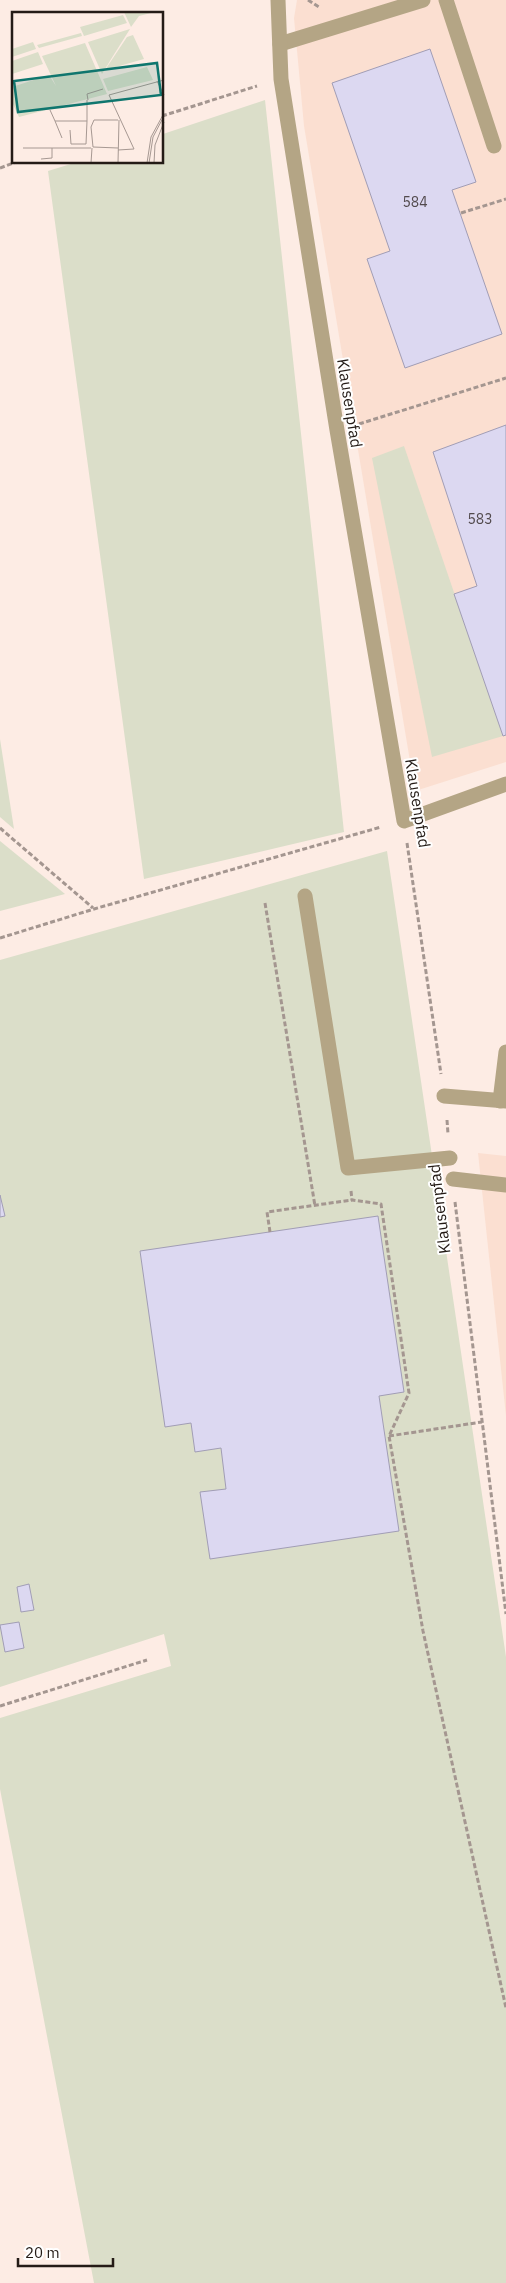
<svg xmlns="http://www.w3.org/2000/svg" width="506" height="2283" font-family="'IBM Plex Sans',sans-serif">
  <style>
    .built { fill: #fbdfd1 }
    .green { fill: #dbdec9 }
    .building { fill: #dcd8f1; stroke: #a19db5 }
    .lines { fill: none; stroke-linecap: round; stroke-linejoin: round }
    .path { stroke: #a49690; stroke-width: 3; stroke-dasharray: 5 2.5; stroke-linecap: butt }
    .lane { stroke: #b4a585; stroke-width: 15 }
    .street { stroke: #b4a585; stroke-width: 15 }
    .labels { text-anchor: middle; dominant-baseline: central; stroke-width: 4; stroke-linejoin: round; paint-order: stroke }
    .number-label { font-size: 14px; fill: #524a4d }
    .street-label { font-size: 16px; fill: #241b16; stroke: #fff }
    .inset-road { fill: none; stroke: #a69892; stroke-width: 1 }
    .view { fill: #0f766e; fill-opacity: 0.15; stroke: #0f766e; stroke-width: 2.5 }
    .inset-edge { fill: none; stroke: #241b16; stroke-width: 2.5 }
  </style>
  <rect width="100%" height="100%" fill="#fdece4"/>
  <g class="built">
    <polygon points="297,0 506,0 506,762 415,791 304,126 294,18"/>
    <polygon points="478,1153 506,1156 506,1416"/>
  </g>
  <g class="green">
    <polygon points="265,100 344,832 144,879 48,171 74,163 162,162 163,134"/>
    <polygon points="404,446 503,736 432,757 372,458"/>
    <polygon points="0,739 14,829 0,817"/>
    <polygon points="0,841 65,894 0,911"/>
    <polygon points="387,851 506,1657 506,2283 94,2283 0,1789 0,1718 171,1666 164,1634 0,1687 0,960"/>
  </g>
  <g class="building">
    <polygon points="430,49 476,182 452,190 502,334 405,368 367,259 390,251 332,83"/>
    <polygon points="506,425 506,735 503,736 454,594 477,586 433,452"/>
    <polygon points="0,1195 5,1216 0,1217"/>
    <polygon points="378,1216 404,1392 379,1396 399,1531 210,1559 200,1492 226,1489 221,1448 195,1452 191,1423 165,1427 140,1251"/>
    <polygon points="29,1584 34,1610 21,1612 17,1587"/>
    <polygon points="19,1622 24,1648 5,1652 0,1625"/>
  </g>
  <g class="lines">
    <g class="path">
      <polyline points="308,0 319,7"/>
      <polyline points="162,116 257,86"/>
      <polyline points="0,168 16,162"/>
      <polyline points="461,213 506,199"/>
      <polyline points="359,424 506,378"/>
      <polyline points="0,828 93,908"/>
      <polyline points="407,843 441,1074"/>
      <polyline points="265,903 315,1206"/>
      <polyline points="0,938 94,909 381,827"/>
      <polyline points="447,1120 448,1134"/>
      <polyline points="351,1191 352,1200 381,1204 409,1393 389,1436 423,1631 506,2008"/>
      <polyline points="455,1202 506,1614"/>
      <polyline points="270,1232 267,1212 352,1200"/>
      <polyline points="389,1436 482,1422"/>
      <polyline points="0,1706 147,1660"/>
    </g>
    <g class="lane">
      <polyline points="446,0 494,146"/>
      <polyline points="280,44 423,0"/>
      <polyline points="305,896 348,1168 450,1158"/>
      <polyline points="444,1096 506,1101"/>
      <polyline points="500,1101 506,1052"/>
      <polyline points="453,1179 506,1185"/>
    </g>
    <polyline class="street" points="278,0 281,79 337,430 404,821 506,784"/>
  </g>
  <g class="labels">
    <g class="number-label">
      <text x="415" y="202">584</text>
      <text x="480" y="519">583</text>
    </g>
    <g class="street-label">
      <text transform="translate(350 403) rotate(81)">Klausenpfad</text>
      <text transform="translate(418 803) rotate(81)">Klausenpfad</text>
      <text transform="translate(439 1209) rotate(-97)">Klausenpfad</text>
    </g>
  </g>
  <g transform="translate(12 12)">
    <rect width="151" height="151" fill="#fdece4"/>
    <path d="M 112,0 L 143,0 L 127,4 L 119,15 ZM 111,3 L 115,11 L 72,24 L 68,15 ZM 118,17 L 101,44 L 90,62 L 76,30 ZM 69,21 L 70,24 L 27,36 L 25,33 ZM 121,23 L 132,47 L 93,58 L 115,25 ZM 21,30 L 24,37 L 0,45 L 0,37 ZM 73,31 L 95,82 L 7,105 L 0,90 L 0,75 L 37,63 L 44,74 L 30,44 ZM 26,40 L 31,52 L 0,62 L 0,49 ZM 135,55 L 141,68 L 96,79 L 91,67 Z" fill="#dbdec9"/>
    <path class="inset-road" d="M 145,69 L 152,83M 76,88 L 75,82 L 91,77M 38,98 L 43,109 L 75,109 L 75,88M 43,109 L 50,126M 58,118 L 59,132 L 74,132 L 75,109M 11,136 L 79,136M 106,136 L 81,135 L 79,115 L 82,108 L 106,108M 122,137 L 97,83 L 152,68M 106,138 L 122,137M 29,147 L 40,146 L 40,136M 79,151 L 80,136M 106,151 L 107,108M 135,151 L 139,125 L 152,101M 137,151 L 141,125 L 152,104M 142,151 L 143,133 L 152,110"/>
    <path class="view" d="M 145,51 L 149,83 L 6,100 L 2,69 Z"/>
    <rect width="151" height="151" class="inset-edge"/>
  </g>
  <path d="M18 2258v8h95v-8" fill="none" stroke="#241b16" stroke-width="2.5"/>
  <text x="25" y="2258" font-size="15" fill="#241b16" stroke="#ffffff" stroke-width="4" paint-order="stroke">20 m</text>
</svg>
